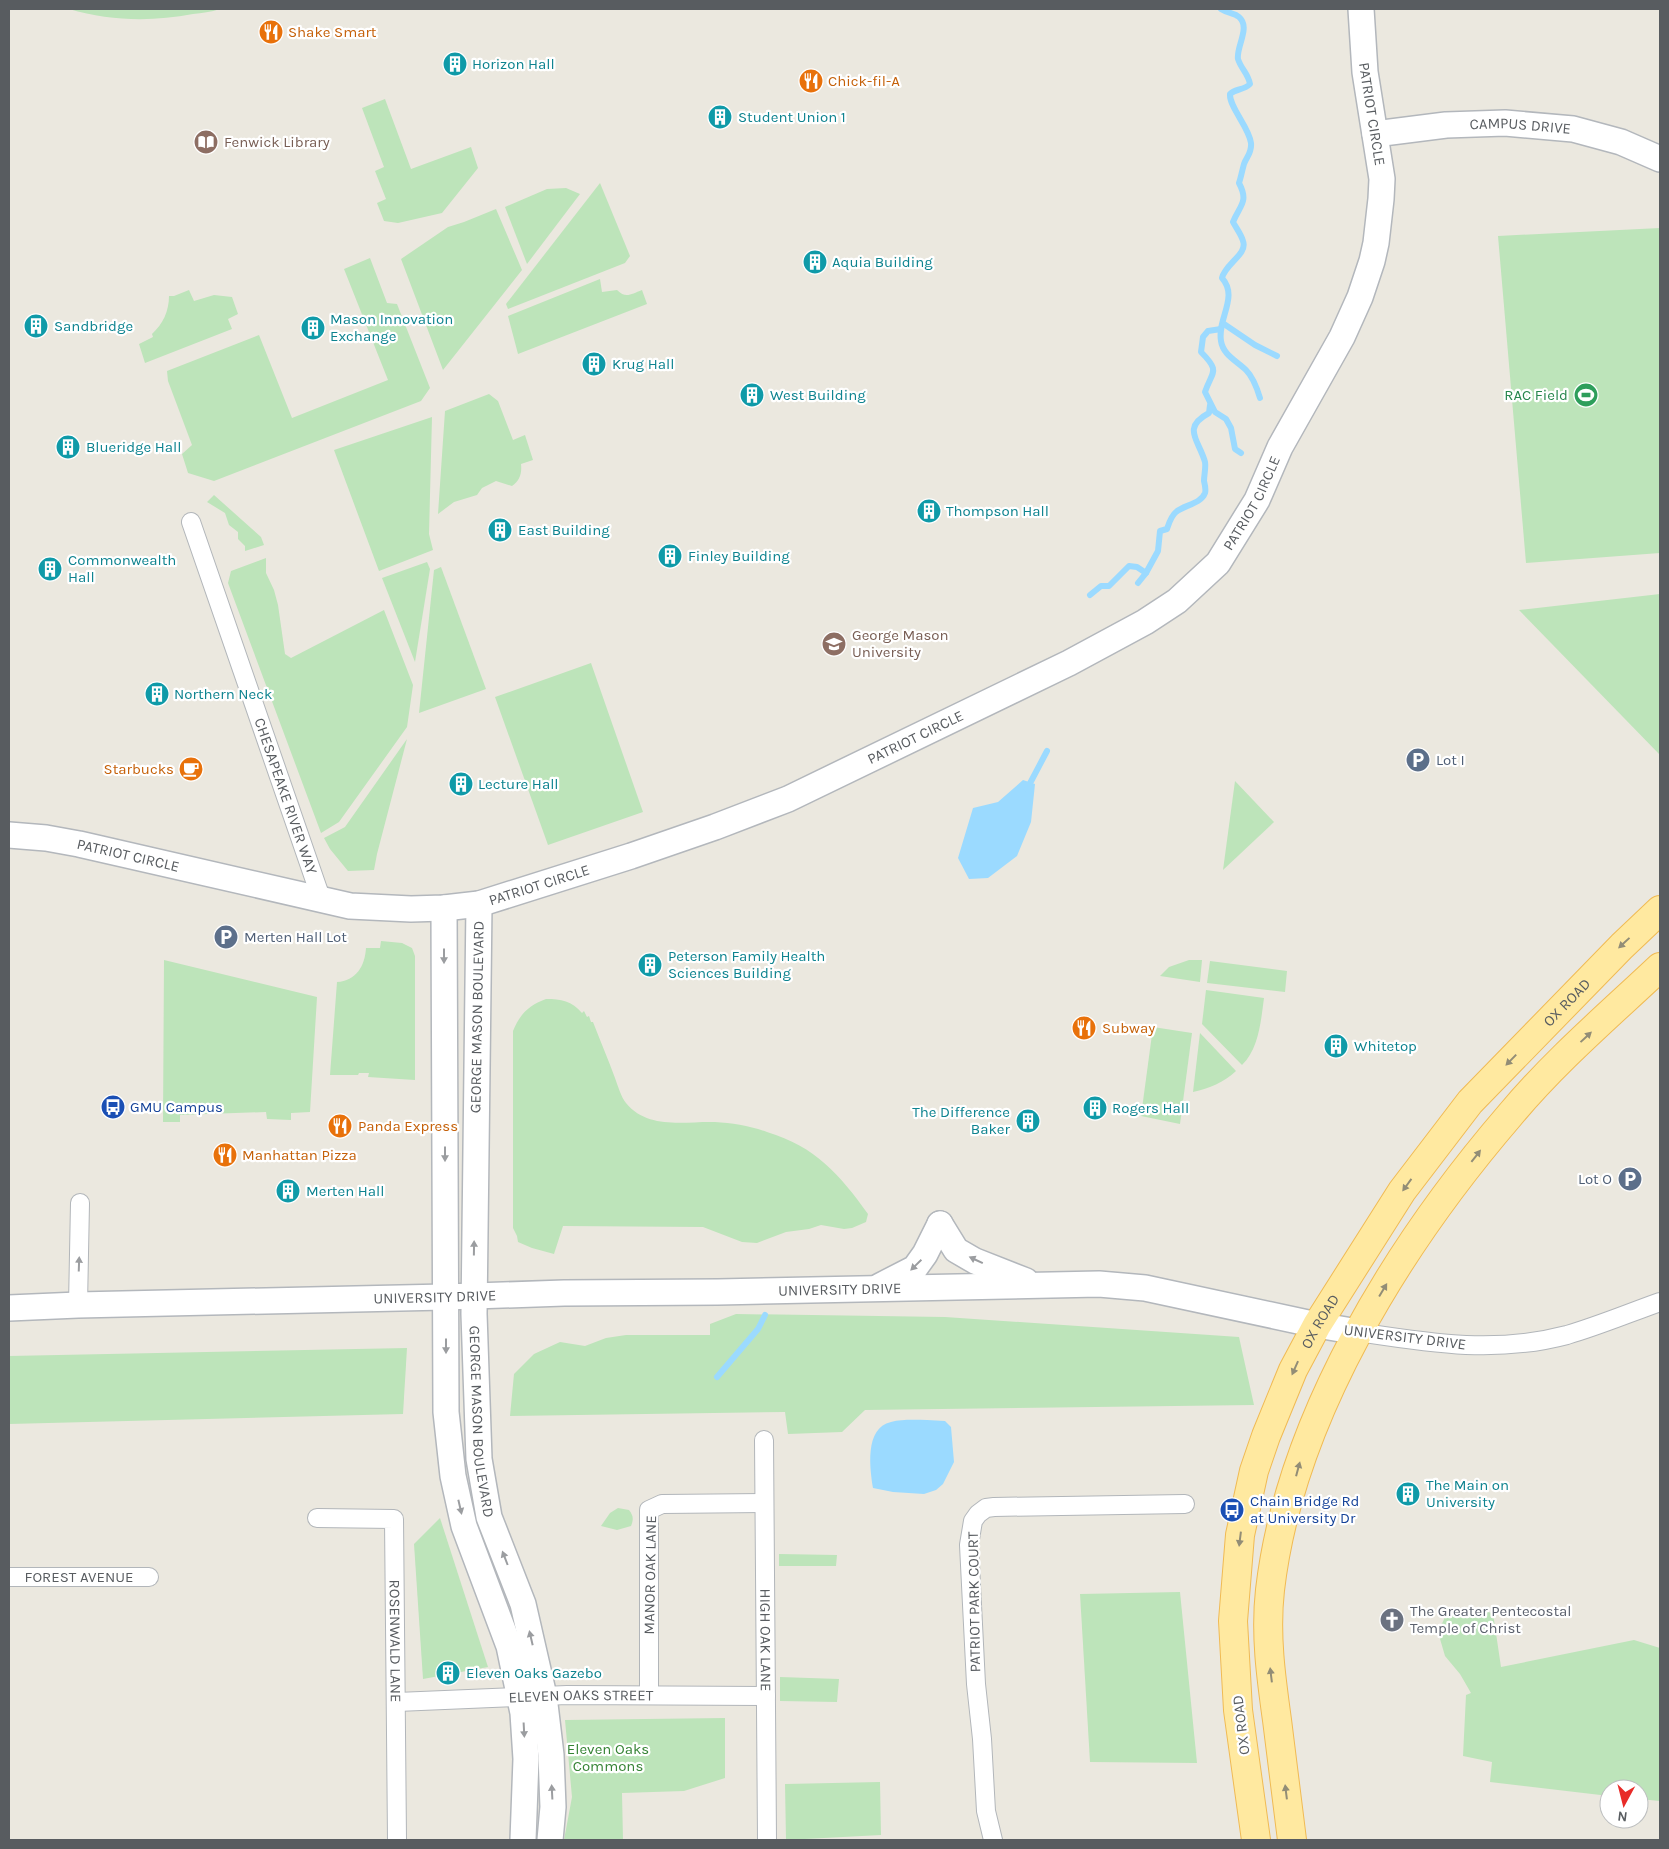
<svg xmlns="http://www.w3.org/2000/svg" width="1669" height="1849" font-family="Karla,sans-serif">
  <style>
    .green { fill: #bde4ba }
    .water { fill: #9bdaff }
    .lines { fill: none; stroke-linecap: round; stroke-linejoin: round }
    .stream { stroke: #9bdaff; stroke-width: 6 }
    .street-casing { stroke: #b2b6ba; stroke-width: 20 }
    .secondary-casing { stroke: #b3b7bc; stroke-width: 28 }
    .primary-casing { stroke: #f0ba53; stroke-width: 30 }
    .street { stroke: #fff; stroke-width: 18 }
    .secondary { stroke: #fff; stroke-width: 25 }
    .primary { stroke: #ffe9a0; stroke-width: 28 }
    .oneway { fill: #928d76 }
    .oneway2 { fill: #9b9da0 }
    .labels { text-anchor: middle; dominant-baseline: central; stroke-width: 4.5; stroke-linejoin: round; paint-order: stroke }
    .food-label { font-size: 15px; fill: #c56008; stroke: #fff; text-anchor: start }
    .culture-label { font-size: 15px; fill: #0d838f; stroke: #fff; text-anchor: start }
    .street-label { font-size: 15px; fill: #585c60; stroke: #fff }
    .education-label { font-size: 15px; fill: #785e54; stroke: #fff; text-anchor: start }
    .leisure-label { font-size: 15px; fill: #27864d; stroke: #fff; text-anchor: end }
    .service-label { font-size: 15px; fill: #4e5e75; stroke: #fff; text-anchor: start }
    .transit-label { font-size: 15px; fill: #164399; stroke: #fff; text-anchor: start }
    .worship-label { font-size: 15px; fill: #5b616d; stroke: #fff; text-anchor: start }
    .park-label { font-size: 15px; fill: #358334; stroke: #fff }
  </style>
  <rect width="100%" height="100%" fill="#ebe8df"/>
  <g class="green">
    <path d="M 69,9 L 220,9 C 211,12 202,13 193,14 C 151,22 110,21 69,9 Z"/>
    <polygon points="385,99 411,169 471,147 478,168 442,213 398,223 384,221 377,203 386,199 375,171 384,167 362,108"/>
    <polygon points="600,183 630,256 625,263 508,309 506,304"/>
    <polygon points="566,188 580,194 527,264 505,207 547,189"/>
    <polygon points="496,209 522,270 443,370 401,259 448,227 464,222"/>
    <polygon points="1660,228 1660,553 1526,563 1498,236"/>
    <polygon points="370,258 387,303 397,304 430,388 421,401 214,481 188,473 182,454 192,445 168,381 167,371 259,335 292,418 388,380 344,269"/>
    <path d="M 600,279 L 602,292 L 617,290 C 626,299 631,294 642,290 L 647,304 L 518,354 L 508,316 Z"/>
    <path d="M 189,290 L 194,301 L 214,295 L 232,297 L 238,314 L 228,319 L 232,329 L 145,363 L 139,344 L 153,337 L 152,334 C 163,324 169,311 169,296 L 174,296 Z"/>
    <path d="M 489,394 L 498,401 L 513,440 L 525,435 L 533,460 L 521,464 C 522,473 520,481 512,486 L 496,481 L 482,488 L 477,495 L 454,502 L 438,514 L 445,411 Z"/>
    <polygon points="432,417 429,534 433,550 379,571 334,450"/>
    <polygon points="214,495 261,537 264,545 245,551 245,546 238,539 238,532 229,525 225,513 207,502"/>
    <polygon points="266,558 266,573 274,590 278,605 285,654 291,658 384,610 413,685 407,727 339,822 321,833 228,583 231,571"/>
    <polygon points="427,562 430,569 415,662 382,578"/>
    <polygon points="441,567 486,689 419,713 434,570"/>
    <polygon points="1660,594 1660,755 1519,610"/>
    <polygon points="591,663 643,812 548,845 495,697"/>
    <polygon points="407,739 377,854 374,870 348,871 330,849 324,838 345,827"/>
    <polygon points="1235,781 1274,822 1223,870"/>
    <path d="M 381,941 L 402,943 L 412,948 L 415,956 L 415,1080 L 368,1077 L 369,1073 L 359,1073 L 358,1075 L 330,1075 L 337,982 C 356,981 365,966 366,948 L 380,948 Z"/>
    <polygon points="164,960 317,997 310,1112 291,1113 291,1120 267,1119 266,1112 180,1115 180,1122 163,1122"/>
    <polygon points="1189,960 1202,960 1200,982 1160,976 1169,967"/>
    <polygon points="1210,961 1287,971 1285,992 1207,983"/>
    <path d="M 1206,990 L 1264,998 C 1261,1020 1259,1049 1242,1065 L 1202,1024 Z"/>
    <path d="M 546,999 C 561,999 572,1001 582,1013 L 584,1011 L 587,1017 L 589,1016 L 591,1022 L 593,1022 C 600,1040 608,1059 615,1078 C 618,1086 621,1097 626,1103 C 648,1130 685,1121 715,1122 C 732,1123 751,1126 767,1132 C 816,1147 839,1174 868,1214 L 866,1222 L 852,1228 L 844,1229 L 821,1225 L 809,1229 L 786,1232 L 757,1243 L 742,1242 L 703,1227 L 563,1226 L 554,1254 L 532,1248 L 518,1242 L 517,1236 L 513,1228 L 513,1031 C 520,1014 529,1005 546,999 Z"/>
    <polygon points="1153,1027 1192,1033 1180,1124 1141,1116"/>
    <path d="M 1200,1033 L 1236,1071 C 1223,1083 1210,1088 1193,1092 Z"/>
    <polygon points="736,1314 945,1317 1239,1337 1254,1405 865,1410 842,1432 788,1434 785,1412 510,1416 514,1374 534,1354 560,1342 585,1346 606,1338 626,1335 710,1335 710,1324"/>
    <polygon points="407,1348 403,1414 9,1424 9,1356"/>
    <path d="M 618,1508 L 629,1510 C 633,1515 634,1519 631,1526 L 617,1530 L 601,1526 L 610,1513 Z"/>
    <polygon points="440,1518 488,1667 423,1679 414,1544"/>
    <polygon points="779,1554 837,1555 836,1566 779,1566"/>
    <polygon points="1180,1592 1197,1763 1090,1762 1080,1594"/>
    <polygon points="1470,1609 1493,1613 1501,1667 1634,1640 1660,1648 1660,1801 1639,1799 1639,1789 1609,1789 1609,1796 1490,1782 1492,1762 1463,1756 1466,1695 1471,1693 1460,1674 1445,1656 1438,1632 1447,1613"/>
    <polygon points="780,1677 839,1679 837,1702 780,1701"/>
    <polygon points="725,1718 725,1778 684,1791 622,1793 623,1840 564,1840 572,1797 565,1720"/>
    <polygon points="880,1782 881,1835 786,1840 785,1784"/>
  </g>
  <g class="water">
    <polygon points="1023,780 1035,784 1031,822 1017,856 988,878 969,879 958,858 973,808 998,802"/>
    <path d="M 927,1420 L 945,1421 L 951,1427 L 954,1462 L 943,1484 L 936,1490 L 924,1494 L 893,1492 L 873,1488 C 870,1469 864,1428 891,1422 C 902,1419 916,1420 927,1420 Z"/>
  </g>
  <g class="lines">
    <g class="stream">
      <path d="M 1221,9 C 1227,13 1235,13 1239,17 C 1251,27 1236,47 1238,59 C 1241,69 1248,73 1250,84 C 1243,91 1236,88 1230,94 C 1229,107 1249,127 1251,143 C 1252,153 1247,156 1244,164 C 1242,171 1241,177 1239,183 C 1249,202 1240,205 1233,222 C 1236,228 1241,234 1243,241 C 1248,254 1225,264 1222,278 C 1239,297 1217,319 1221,341 C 1223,355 1237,361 1246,370 C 1253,377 1257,388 1260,398"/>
      <polyline points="1224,324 1255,345 1277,356"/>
      <path d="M 1221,329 L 1208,331 L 1203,337 L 1201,352 C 1221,372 1212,371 1205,392 L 1215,412 L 1226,419 L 1231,428 L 1235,449 L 1241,453"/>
      <path d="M 1138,583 L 1146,573 L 1158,551 L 1160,531 L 1167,529 C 1169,523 1171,516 1176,512 C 1184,505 1201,504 1205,493 C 1206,490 1205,485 1204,481 C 1204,475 1206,468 1205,462 C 1199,440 1181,428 1209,413 L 1210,405"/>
      <polyline points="1090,595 1101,586 1109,586 1129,566 1137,567 1146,573"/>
      <polyline points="1027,789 1047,751"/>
      <polyline points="717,1377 758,1329 765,1315"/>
    </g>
    <defs>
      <g id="street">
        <path id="s1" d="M 191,522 L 322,901"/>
        <polyline points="78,1305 80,1203"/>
        <path d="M 1358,1332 C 1430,1343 1495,1354 1567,1335 C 1598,1326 1629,1313 1660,1302"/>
        <path id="s2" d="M 764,1440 L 767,1840"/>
        <path id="s3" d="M 317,1518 L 394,1519 L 397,1840"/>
        <path id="s4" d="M 9,1577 L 149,1577"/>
        <polyline points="649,1694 649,1510 662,1504 764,1503"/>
        <path id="s5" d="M 397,1702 L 567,1695 L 766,1696"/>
        <polyline points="993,1840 986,1811 982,1739 976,1684 969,1545 973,1521 978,1514 986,1508 994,1507 1185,1504"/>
      </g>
      <g id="secondary">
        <path id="s6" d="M 1375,134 L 1446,125 L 1505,123 L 1573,129 L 1621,142 L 1660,159"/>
        <path id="s7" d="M 9,835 L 46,838 L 79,844 L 350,906 L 411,909 L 444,908 L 479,904 L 631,856 L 715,827 L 788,799 L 1069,663 L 1145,622 L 1177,601 L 1218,563 L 1257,500 L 1280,447 L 1342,337 L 1360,297 L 1372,261 L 1376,243 L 1381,199 L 1382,179 L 1365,72 L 1361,9"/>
        <path id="s8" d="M 479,904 L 474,1314 L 479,1459 L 489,1517 L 523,1604 L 544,1696 L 551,1755 L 553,1807 L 550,1840"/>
        <polyline points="444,908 446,1412 453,1476 464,1526 509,1646 523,1713 526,1759 523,1840"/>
        <polyline points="940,1224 956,1250 975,1261 1026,1281"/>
        <polyline points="880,1286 915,1268 925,1254 940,1224"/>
        <path id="s9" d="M 9,1308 L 78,1305 L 445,1297 L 564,1293 L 718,1292 L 1099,1284 L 1145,1288 L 1317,1325 L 1358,1332"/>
      </g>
      <g id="primary">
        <path id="s10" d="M 1256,1840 L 1238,1710 L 1233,1621 L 1240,1535 L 1254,1471 L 1266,1436 L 1293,1370 L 1317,1325 L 1402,1191 L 1470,1102 L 1622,946 L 1660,910"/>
        <path d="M 1292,1840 C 1287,1800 1282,1760 1277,1720 C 1271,1677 1265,1634 1270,1590 C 1290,1418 1399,1244 1510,1115 C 1555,1061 1609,1015 1660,967"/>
      </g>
    </defs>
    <use href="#street" class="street-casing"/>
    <use href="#secondary" class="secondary-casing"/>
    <use href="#primary" class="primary-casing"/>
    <use href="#street" class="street"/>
    <use href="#secondary" class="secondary"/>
    <use href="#primary" class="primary"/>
  </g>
  <defs><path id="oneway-solid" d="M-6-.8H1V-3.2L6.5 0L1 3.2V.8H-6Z" transform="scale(1.25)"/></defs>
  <g class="oneway">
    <use href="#oneway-solid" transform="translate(1624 943) rotate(137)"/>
    <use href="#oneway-solid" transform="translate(1586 1037) rotate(-43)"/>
    <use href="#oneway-solid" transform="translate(1511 1060) rotate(134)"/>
    <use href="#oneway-solid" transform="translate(1476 1156) rotate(-52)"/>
    <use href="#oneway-solid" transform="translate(1407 1185) rotate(126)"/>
    <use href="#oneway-solid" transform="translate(1383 1290) rotate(-59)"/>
    <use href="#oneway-solid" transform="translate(1295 1368) rotate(114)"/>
    <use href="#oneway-solid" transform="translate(1298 1469) rotate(-75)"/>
    <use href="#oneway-solid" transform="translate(1240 1539) rotate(97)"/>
    <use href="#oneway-solid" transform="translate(1271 1675) rotate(-97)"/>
    <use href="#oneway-solid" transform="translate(1286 1792) rotate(-97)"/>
  </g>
  <g class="oneway2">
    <use href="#oneway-solid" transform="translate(444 956) rotate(90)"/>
    <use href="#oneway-solid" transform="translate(445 1154) rotate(90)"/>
    <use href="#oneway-solid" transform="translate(474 1248) rotate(-89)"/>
    <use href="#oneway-solid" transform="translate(976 1260) rotate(-155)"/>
    <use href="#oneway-solid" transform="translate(79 1264) rotate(-88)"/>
    <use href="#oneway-solid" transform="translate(916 1265) rotate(136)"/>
    <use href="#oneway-solid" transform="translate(446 1346) rotate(90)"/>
    <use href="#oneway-solid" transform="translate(460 1507) rotate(77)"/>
    <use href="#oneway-solid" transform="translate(505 1558) rotate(-111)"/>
    <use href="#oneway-solid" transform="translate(531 1638) rotate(-103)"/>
    <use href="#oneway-solid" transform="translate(524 1730) rotate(87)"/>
    <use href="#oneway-solid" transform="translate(552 1792) rotate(-93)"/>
  </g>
  <defs>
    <symbol id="restaurant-disc" viewBox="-11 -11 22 22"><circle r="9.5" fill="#e8710a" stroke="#fff"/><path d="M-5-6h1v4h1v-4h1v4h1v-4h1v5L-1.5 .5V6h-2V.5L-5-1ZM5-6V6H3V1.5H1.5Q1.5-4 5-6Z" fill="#fff"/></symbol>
    <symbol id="building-disc" viewBox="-11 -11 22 22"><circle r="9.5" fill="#0f9aa8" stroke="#fff"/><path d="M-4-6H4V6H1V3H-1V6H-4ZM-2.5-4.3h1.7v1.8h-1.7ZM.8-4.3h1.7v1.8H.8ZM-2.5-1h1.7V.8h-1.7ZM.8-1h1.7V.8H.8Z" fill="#fff"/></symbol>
    <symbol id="library-disc" viewBox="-11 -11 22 22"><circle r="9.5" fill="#8d6e63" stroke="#fff"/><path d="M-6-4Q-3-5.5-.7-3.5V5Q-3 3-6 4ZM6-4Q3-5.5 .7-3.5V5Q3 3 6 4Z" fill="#fff"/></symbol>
    <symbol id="stadium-disc" viewBox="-11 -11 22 22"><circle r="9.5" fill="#2e9e5b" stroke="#fff"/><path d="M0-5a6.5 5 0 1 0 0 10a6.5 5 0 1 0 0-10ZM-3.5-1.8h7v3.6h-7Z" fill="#fff"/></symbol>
    <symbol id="university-disc" viewBox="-11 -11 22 22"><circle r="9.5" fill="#8d6e63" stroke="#fff"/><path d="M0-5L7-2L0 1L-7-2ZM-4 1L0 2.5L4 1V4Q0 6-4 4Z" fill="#fff"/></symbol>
    <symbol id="parking-disc" viewBox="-11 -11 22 22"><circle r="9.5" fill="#5c6f8a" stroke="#fff"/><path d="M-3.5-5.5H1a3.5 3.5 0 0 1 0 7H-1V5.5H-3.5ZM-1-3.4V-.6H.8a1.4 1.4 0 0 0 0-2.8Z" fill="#fff"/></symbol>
    <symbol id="cafe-disc" viewBox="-11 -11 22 22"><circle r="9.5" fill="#e8710a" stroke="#fff"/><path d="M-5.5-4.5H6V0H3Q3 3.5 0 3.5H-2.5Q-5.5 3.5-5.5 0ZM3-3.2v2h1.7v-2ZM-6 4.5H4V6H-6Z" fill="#fff"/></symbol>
    <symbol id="bus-disc" viewBox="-11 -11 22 22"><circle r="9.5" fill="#1a4fb4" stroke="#fff"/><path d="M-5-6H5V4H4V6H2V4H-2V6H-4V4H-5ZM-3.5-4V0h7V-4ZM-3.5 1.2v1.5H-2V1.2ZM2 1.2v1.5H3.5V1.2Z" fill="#fff"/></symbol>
    <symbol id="church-disc" viewBox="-11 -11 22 22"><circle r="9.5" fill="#6b7280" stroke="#fff"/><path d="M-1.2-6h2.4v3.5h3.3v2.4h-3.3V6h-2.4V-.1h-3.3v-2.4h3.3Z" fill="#fff"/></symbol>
  </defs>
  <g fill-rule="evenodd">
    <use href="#restaurant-disc" x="257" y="18" width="28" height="28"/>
    <use href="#building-disc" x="441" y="50" width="28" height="28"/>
    <use href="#restaurant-disc" x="797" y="67" width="28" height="28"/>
    <use href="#building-disc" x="706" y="103" width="28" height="28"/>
    <use href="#library-disc" x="192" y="128" width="28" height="28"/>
    <use href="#building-disc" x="801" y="248" width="28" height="28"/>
    <use href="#building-disc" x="22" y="312" width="28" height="28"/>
    <use href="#building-disc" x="299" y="314" width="28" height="28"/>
    <use href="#building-disc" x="580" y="350" width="28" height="28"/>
    <use href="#building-disc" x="738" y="381" width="28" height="28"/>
    <use href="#stadium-disc" x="1572" y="381" width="28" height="28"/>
    <use href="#building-disc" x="54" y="433" width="28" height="28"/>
    <use href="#building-disc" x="915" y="497" width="28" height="28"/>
    <use href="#building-disc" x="486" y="516" width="28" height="28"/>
    <use href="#building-disc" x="656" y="542" width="28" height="28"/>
    <use href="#building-disc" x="36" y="555" width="28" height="28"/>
    <use href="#university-disc" x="820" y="630" width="28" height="28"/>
    <use href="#building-disc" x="143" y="680" width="28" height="28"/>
    <use href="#parking-disc" x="1404" y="746" width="28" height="28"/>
    <use href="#cafe-disc" x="177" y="755" width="28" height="28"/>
    <use href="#building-disc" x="447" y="770" width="28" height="28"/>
    <use href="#parking-disc" x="212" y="923" width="28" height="28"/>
    <use href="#building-disc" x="636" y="951" width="28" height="28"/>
    <use href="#restaurant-disc" x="1070" y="1014" width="28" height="28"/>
    <use href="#building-disc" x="1322" y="1032" width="28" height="28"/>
    <use href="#bus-disc" x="99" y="1093" width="28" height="28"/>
    <use href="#building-disc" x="1081" y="1094" width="28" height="28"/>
    <use href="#building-disc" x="1014" y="1107" width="28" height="28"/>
    <use href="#restaurant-disc" x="326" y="1112" width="28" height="28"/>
    <use href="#restaurant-disc" x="211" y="1141" width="28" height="28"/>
    <use href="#parking-disc" x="1616" y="1165" width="28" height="28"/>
    <use href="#building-disc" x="274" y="1177" width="28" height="28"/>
    <use href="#building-disc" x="1394" y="1480" width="28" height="28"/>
    <use href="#bus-disc" x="1218" y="1496" width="28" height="28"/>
    <use href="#church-disc" x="1378" y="1606" width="28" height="28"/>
    <use href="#building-disc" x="434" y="1659" width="28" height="28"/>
  </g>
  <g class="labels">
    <g class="food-label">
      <text x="288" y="32">Shake Smart</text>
      <text x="828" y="81">Chick-fil-A</text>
      <text x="174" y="769" text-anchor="end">Starbucks</text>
      <text x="1102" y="1028">Subway</text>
      <text x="358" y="1126">Panda Express</text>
      <text x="242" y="1155">Manhattan Pizza</text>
    </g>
    <g class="culture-label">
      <text x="472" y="64">Horizon Hall</text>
      <text x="738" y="117">Student Union 1</text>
      <text x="832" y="262">Aquia Building</text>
      <text x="330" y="319">Mason Innovation<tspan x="330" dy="17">Exchange</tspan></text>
      <text x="54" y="326">Sandbridge</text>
      <text x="612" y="364">Krug Hall</text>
      <text x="770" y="395">West Building</text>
      <text x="86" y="447">Blueridge Hall</text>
      <text x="946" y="511">Thompson Hall</text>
      <text x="518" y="530">East Building</text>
      <text x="688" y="556">Finley Building</text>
      <text x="68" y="560">Commonwealth<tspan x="68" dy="17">Hall</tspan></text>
      <text x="174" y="694">Northern Neck</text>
      <text x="478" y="784">Lecture Hall</text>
      <text x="668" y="956">Peterson Family Health<tspan x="668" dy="17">Sciences Building</tspan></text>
      <text x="1354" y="1046">Whitetop</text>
      <text x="1112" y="1108">Rogers Hall</text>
      <text x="1010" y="1112" text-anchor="end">The Difference<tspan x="1010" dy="17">Baker</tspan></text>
      <text x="306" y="1191">Merten Hall</text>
      <text x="1426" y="1485">The Main on<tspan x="1426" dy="17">University</tspan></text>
      <text x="466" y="1673">Eleven Oaks Gazebo</text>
    </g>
    <g class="street-label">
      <text transform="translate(1372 114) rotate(81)">PATRIOT CIRCLE</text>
      <text stroke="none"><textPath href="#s6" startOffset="146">CAMPUS DRIVE</textPath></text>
      <text stroke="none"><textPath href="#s7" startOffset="1366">PATRIOT CIRCLE</textPath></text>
      <text stroke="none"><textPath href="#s7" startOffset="946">PATRIOT CIRCLE</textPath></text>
      <text stroke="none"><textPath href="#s1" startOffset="290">CHESAPEAKE RIVER WAY</textPath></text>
      <text stroke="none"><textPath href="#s7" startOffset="121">PATRIOT CIRCLE</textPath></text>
      <text stroke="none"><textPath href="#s7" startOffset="541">PATRIOT CIRCLE</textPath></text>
      <text stroke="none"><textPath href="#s10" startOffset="941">OX ROAD</textPath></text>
      <text transform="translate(477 1017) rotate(-89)">GEORGE MASON BOULEVARD</text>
      <text stroke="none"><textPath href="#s9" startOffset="831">UNIVERSITY DRIVE</textPath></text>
      <text stroke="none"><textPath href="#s9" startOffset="426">UNIVERSITY DRIVE</textPath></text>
      <text stroke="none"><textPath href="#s10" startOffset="536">OX ROAD</textPath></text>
      <text transform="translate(1405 1337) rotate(7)">UNIVERSITY DRIVE</text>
      <text stroke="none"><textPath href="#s8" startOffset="518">GEORGE MASON BOULEVARD</textPath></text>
      <text transform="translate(650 1575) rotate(-89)">MANOR OAK LANE</text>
      <text stroke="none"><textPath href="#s4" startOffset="70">FOREST AVENUE</textPath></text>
      <text transform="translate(974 1602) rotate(-91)">PATRIOT PARK COURT</text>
      <text stroke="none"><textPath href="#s2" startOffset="200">HIGH OAK LANE</textPath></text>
      <text stroke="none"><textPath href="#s3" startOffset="199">ROSENWALD LANE</textPath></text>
      <text stroke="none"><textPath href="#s5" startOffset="184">ELEVEN OAKS STREET</textPath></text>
      <text transform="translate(1241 1725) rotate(-97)">OX ROAD</text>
    </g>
    <g class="education-label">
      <text x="224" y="142">Fenwick Library</text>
      <text x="852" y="635">George Mason<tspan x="852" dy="17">University</tspan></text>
    </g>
    <g class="leisure-label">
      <text x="1568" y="395">RAC Field</text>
    </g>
    <g class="service-label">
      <text x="1436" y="760">Lot I</text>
      <text x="244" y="937">Merten Hall Lot</text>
      <text x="1612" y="1179" text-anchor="end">Lot O</text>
    </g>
    <g class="transit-label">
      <text x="130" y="1107">GMU Campus</text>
      <text x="1250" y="1501">Chain Bridge Rd<tspan x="1250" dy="17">at University Dr</tspan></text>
    </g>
    <g class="worship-label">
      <text x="1410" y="1611">The Greater Pentecostal<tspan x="1410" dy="17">Temple of Christ</tspan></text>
    </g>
    <g class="park-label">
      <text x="608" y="1749">Eleven Oaks<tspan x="608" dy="17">Commons</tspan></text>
    </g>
  </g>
  <rect width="1669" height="1849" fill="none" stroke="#585c60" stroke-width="20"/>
  <g transform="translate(1624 1804) rotate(187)"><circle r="24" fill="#ffffff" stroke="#bcbebf"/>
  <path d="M0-4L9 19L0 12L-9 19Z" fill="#e82b28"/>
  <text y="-8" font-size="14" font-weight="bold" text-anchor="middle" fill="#585c60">N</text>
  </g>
</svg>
